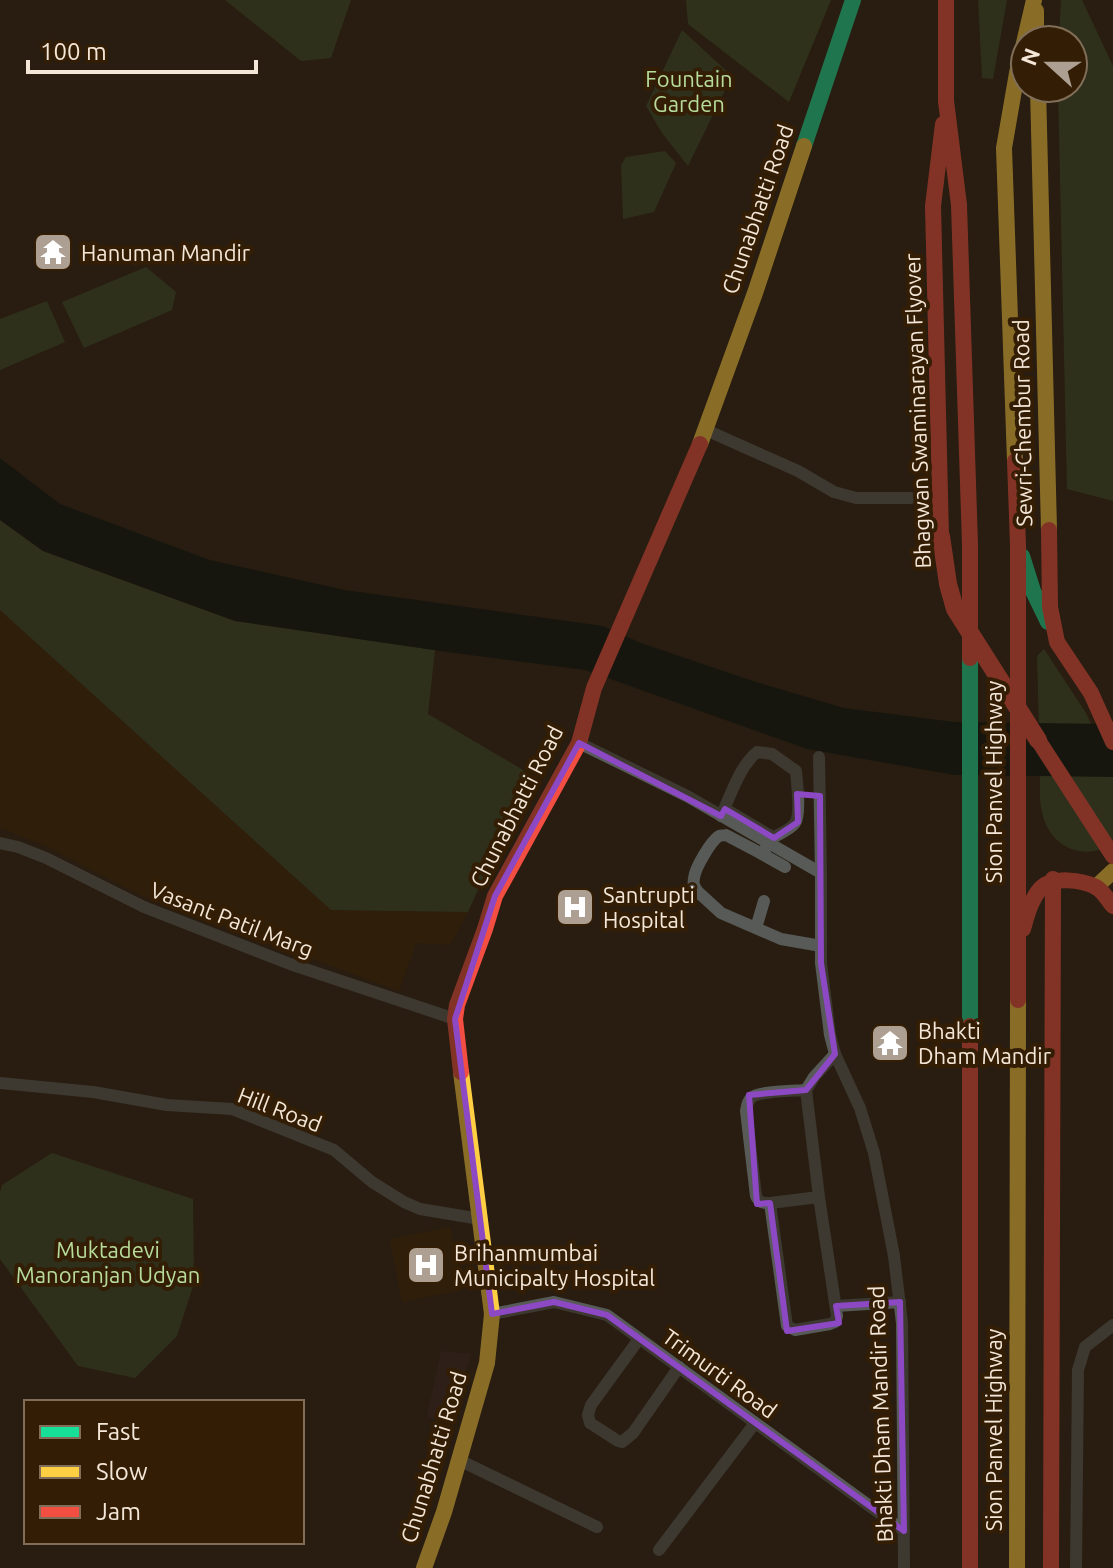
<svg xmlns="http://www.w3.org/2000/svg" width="1113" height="1568" font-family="Ubuntu,sans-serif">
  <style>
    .commercial { fill: #362324 }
    .built { fill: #382003 }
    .green { fill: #38472a }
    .forest { fill: #394b27 }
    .water { fill: #040e0c }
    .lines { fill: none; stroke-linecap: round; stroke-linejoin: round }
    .street { stroke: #575a57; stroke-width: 12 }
    .fast { stroke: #16e098; stroke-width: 16 }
    .slow { stroke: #ffcf43; stroke-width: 16 }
    .jam { stroke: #f24e42; stroke-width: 16 }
    .jam-bridge { stroke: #f24e42; stroke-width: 18 }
    .marked { fill: none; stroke: #8d48c3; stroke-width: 6; stroke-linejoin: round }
    .labels { text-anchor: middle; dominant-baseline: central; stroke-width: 8; stroke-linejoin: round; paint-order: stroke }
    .park-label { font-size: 22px; fill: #b7dc9b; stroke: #331e05 }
    .street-label { font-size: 22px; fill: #f5e7d8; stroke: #331e05 }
    .poi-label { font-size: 22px; fill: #f5e7d8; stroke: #331e05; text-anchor: start }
  </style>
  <rect width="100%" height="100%" fill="#281d10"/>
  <polygon class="commercial" points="441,1351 471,1354 449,1424 427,1417"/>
  <g class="built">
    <polygon points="0,610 331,910 468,912 450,945 416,943 399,991 140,895 44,845 0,828"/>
    <polygon points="450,1227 462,1290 402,1302 390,1239"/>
  </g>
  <g class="green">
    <polygon points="225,0 351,0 331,58 301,61"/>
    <polygon points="978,0 1007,0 993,79 982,78"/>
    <polygon points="1061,0 1082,0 1113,66 1113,501 1067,489 1058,88 1073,88 1073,40 1059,40"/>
    <polygon points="682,30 732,76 688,166 662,133 646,106"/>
    <polygon points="665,151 676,163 654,212 623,219 621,165 626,157"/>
    <polygon points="146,267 176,292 172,310 84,348 62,302"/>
    <polygon points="47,301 65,342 0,370 0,319"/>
    <polygon points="0,520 43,551 235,621 435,650 428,714 530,774 468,912 331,910 0,610"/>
    <path d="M 1044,649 L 1086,713 L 1113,772 L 1113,844 C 1083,862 1049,847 1042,812 C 1038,796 1041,778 1040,762 C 1039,727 1038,691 1037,656 Z"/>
    <polygon points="52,1153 193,1199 194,1283 177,1336 135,1378 78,1366 0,1259 0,1192 2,1185"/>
  </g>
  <polygon class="forest" points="686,0 831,0 789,102 688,24"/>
  <polygon class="water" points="0,458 60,504 210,560 345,590 603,626 641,643 753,681 844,708 955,722 1113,724 1113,777 954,775 807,749 585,670 454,653 235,621 43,551 0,520"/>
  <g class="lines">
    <g class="street">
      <polyline points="706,430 798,471 834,492 856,498 911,498"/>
      <polyline points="579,743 687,796 821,873 821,963 830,1035 835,1054 860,1108 874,1153 894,1256 902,1323 904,1568"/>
      <polyline points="819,757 821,873"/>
      <path d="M 721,816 C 731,795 739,767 757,752 L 772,754 L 796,771 C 797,782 801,815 795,823 C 791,829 780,834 774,837 L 769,835 L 725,809"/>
      <polyline points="0,843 18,847 46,858 144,907 290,964 455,1019"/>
      <path d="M 769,843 L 762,854 L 726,835 C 724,836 721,835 719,836 C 711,841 695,868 694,878 C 693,885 694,885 697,891 L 721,913 L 781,939 L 821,946"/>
      <polyline points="762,854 785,867"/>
      <polyline points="756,928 764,901"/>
      <polyline points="0,1083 93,1092 167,1105 232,1109 334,1150 372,1182 404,1202 420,1209 480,1219"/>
      <path d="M 806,1090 L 819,1197 L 837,1316 L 835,1322 L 830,1324 L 795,1330 L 787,1326 L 770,1203 C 763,1203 759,1203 756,1196 L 746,1111 C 747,1106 747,1102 751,1098 C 757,1091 795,1091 806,1090 L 814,1077 L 835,1054"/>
      <polyline points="770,1203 819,1197"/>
      <polyline points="836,1306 900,1302"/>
      <polyline points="492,1314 554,1302 607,1315 904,1531"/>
      <polyline points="639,1339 591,1405 588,1415 590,1423 618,1441 622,1442 633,1433 679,1367"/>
      <polyline points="459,1460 597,1527"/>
      <polyline points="659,1550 755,1423"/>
      <polyline points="1076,1568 1078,1370 1085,1347 1113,1325"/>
    </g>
    <g class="fast">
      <polyline points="804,146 853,0"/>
      <polyline points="1022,556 1033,591 1048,622"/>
      <polyline points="970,658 970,1026"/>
    </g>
    <g class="slow">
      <polyline points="1036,11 1036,40"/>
      <polyline points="1038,88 1049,530"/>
      <polyline points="700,444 755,293 804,146"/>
      <polyline points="1015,461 1004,148 1017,73 1034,0"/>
      <polyline points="1096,887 1113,871"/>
      <polyline points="424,1568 444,1512 487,1363 492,1314 461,1072"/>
      <polyline points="1017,1568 1018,1000"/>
    </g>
    <g class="jam">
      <polyline points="946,0 946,101 959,205 970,545 970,658"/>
      <polyline points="1015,461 1018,545 1018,1000"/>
      <polyline points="1049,530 1050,607 1057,642 1091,693 1113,742"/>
      <polyline points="941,536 933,206 943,124"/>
      <polyline points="1038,740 1113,856"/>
      <path d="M 1023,929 C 1027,915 1031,899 1041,888 C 1053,876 1082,880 1096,887 C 1103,891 1108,900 1113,906"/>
      <polyline points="970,1026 970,1568"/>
      <polyline points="461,1072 455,1019 457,1005 485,929 495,896 579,743 594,688 700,444"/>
      <polyline points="1051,1568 1053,879"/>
    </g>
    <polyline class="jam-bridge" points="941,536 948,584 955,609 1038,740"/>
  </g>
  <path d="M0 0H1113V1568H0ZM 579,743 L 721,816 L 725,809 L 774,838 L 798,822 L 797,794 L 820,796 L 821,963 L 835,1054 L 806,1090 L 749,1095 L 757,1204 L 770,1203 L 787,1331 L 839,1323 L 836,1306 L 900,1302 L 904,1531 L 607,1315 L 554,1302 L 492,1314 L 455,1019 L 495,896 Z" fill="#281d10" fill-opacity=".55" fill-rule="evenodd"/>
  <path class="marked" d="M 579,743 L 721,816 L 725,809 L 774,838 L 798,822 L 797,794 L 820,796 L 821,963 L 835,1054 L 806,1090 L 749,1095 L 757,1204 L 770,1203 L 787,1331 L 839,1323 L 836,1306 L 900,1302 L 904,1531 L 607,1315 L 554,1302 L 492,1314 L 455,1019 L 495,896 Z"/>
  <defs>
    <symbol id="temple-square" viewBox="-11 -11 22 22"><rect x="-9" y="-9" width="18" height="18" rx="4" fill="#ada092" stroke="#331e05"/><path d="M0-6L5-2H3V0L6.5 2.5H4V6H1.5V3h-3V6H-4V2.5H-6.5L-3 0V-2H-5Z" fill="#fff"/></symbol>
    <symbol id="hospital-square" viewBox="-11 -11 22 22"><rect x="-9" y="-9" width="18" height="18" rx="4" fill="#ada092" stroke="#331e05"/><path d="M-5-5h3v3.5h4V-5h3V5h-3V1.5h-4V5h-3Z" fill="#fff"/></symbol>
  </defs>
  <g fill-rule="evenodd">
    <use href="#temple-square" x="31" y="230" width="44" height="44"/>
    <use href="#hospital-square" x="553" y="885" width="44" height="44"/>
    <use href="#temple-square" x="868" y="1021" width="44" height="44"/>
    <use href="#hospital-square" x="404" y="1243" width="44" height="44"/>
  </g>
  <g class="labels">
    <g class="park-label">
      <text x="689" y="78">Fountain<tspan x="689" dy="25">Garden</tspan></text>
      <text x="108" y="1249">Muktadevi<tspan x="108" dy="25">Manoranjan Udyan</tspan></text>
    </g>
    <g class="street-label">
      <text transform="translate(757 209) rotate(-71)">Chunabhatti Road</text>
      <text transform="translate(917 411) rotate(-92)">Bhagwan Swaminarayan Flyover</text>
      <text transform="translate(1022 423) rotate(-91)">Sewri-Chembur Road</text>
      <text transform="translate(993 782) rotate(-90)">Sion Panvel Highway</text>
      <text transform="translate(516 806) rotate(-63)">Chunabhatti Road</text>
      <text transform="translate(232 919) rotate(21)">Vasant Patil Marg</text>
      <text transform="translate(280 1109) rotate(21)">Hill Road</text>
      <text transform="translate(720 1373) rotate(36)">Trimurti Road</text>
      <text transform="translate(880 1414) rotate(-92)">Bhakti Dham Mandir Road</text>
      <text transform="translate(993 1430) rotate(-90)">Sion Panvel Highway</text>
      <text transform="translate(433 1457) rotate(-73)">Chunabhatti Road</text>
    </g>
    <g class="poi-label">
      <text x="81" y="252">Hanuman Mandir</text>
      <text x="603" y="894">Santrupti<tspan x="603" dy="25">Hospital</tspan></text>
      <text x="918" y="1030">Bhakti<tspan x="918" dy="25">Dham Mandir</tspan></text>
      <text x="454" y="1252">Brihanmumbai<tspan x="454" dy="25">Municipalty Hospital</tspan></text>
    </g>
  </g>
  <rect x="24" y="1400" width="280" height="144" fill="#331e05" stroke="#816e59" stroke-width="2"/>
  <rect x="40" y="1426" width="40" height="12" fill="#16e098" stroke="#816e59" stroke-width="2"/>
  <text x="96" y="1440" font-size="24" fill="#f5e7d8">Fast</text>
  <rect x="40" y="1466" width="40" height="12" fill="#ffcf43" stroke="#816e59" stroke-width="2"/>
  <text x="96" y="1480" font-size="24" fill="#f5e7d8">Slow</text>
  <rect x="40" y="1506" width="40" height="12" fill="#f24e42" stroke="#816e59" stroke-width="2"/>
  <text x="96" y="1520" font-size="24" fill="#f5e7d8">Jam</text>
  <g transform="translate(1049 64) rotate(291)"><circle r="38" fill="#331e05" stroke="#816e59" stroke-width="2"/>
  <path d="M0-6L14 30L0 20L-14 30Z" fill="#ada092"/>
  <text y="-12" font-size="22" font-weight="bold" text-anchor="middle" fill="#f5e7d8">N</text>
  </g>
  <path d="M28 60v12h228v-12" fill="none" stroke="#f5e7d8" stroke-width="4"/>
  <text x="40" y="60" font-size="24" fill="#f5e7d8" stroke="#331e05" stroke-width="6" paint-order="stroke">100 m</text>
</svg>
